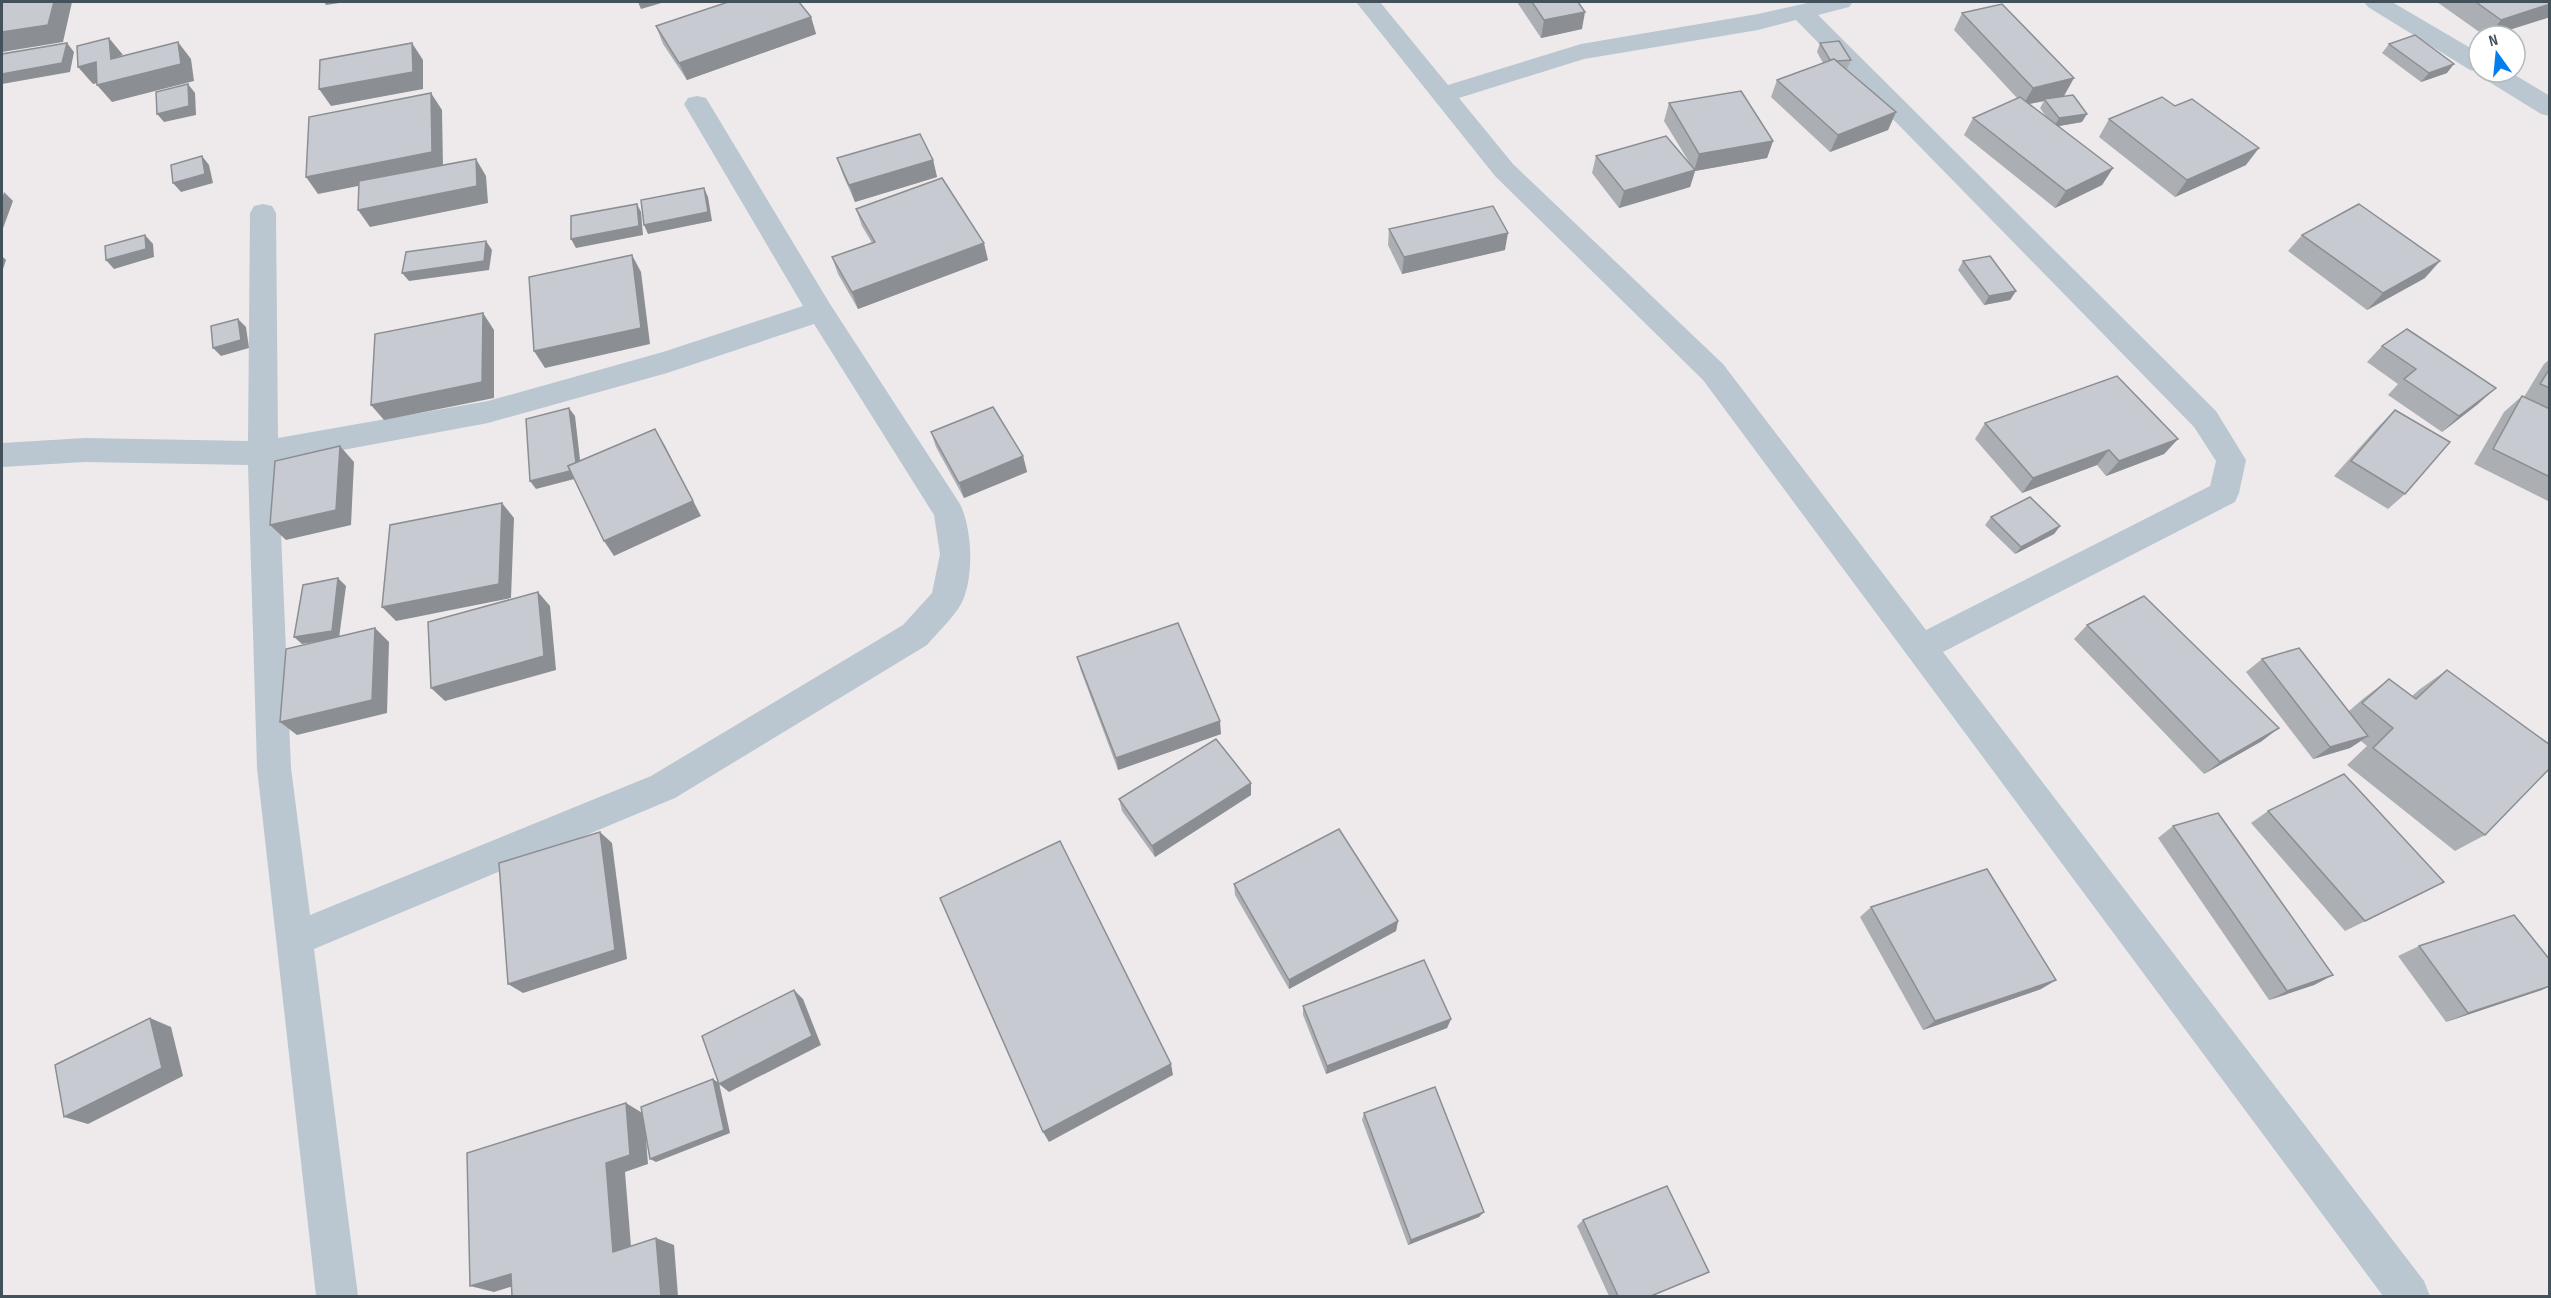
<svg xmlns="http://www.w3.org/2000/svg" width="2551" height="1298" font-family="'Sofia Sans Condensed',sans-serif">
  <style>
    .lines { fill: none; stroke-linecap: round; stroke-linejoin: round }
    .street { fill: #bac7d0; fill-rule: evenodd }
    .wall { fill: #abafb4; fill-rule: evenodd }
    .shaded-wall { fill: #8b8e92 }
    .building { fill: #c7cbd1; stroke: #8b8e92; stroke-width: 1.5 }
  </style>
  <rect width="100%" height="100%" fill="#eeeaeb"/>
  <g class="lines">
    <g class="street">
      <path d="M 1356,2 L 1380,2 L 1448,85 L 1581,44 L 1758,14 L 1812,2 L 1853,2 L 1849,7 L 1818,15 L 2216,411 L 2246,460 L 2239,493 L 2235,502 L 1943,652 L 2424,1281 L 2430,1296 L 2383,1296 L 1703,380 L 1495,176 ZM 1796,20 L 2194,427 L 2216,461 L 2210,486 L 1926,630 L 1723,364 L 1513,164 L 1459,98 L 1584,59 L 1758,30 Z"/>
      <polygon points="2364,2 2392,2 2479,53 2479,72 2470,70 2368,7"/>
      <polygon points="2480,72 2510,72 2550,96 2550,116 2541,114 2483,78"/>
      <path d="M 697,96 L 706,98 L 830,304 L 960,504 C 973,530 975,585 958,609 C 949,622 937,633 927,645 L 675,798 L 314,949 L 358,1296 L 316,1296 L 257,768 L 248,465 L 85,462 L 2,467 L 2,443 L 85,438 L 248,441 L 250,213 L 254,206 L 263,204 L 272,206 L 276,213 L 278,438 L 488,401 L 663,352 L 803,306 L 684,104 L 688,98 ZM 814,324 L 934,515 L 940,554 L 932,593 L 903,625 L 651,776 L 310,915 L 291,768 L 278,462 L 488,423 L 667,373 Z"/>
    </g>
  </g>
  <g class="wall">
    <polygon points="1517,2 1578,2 1582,29 1541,38"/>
    <polygon points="2437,2 2550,2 2550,17 2490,36 2485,36"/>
    <path d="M 1962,13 L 2064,96 L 2057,97 L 2082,122 L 2058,126 L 2113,168 L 2102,185 L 2055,208 L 1964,135 L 1973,118 L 2017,98 L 1954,30 ZM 2044,101 L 2040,108 L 2047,118 L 2029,104 Z"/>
    <polygon points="811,17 816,34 687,80 663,44 656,26"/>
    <polygon points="1820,43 1851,60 1847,69 1846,69 1896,112 1888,130 1830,152 1771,97 1777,80 1823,63 1817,52"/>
    <polygon points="2389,44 2447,73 2421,82 2382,53"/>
    <polygon points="1669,103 1773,141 1767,158 1695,171 1690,187 1619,208 1592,173 1596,156 1689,162 1664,121"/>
    <polygon points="2109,119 2246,165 2175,197 2099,137"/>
    <polygon points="837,158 933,160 937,177 855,202 843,175"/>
    <polygon points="856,209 988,260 858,309 838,274 832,257 872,243 862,226"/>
    <polygon points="1389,229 1505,250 1402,274 1388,245"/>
    <polygon points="2302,235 2425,278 2367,310 2288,251"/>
    <polygon points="1963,261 2016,291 2010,300 1984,305 1958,270"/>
    <polygon points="2382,346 2478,404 2442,432 2388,395 2398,384 2367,362"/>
    <polygon points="2550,359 2550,502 2474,464 2504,412 2522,396 2524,397 2544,364"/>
    <polygon points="2395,410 2405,494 2388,509 2334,476 2379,426"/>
    <polygon points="1985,423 2178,439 2164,454 2106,476 2097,465 2022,493 1975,439"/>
    <polygon points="931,432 1023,456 1027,472 964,498 936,447"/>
    <polygon points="1991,517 2060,526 2054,534 2015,554 1985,525"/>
    <polygon points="2087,625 2262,741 2204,774 2074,639"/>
    <polygon points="1077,657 1221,734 1118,770 1081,671"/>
    <polygon points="2262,659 2349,711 2364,698 2389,679 2412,696 2420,689 2447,670 2485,835 2455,851 2347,765 2367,746 2361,741 2350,748 2313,759 2246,672"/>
    <polygon points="1251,783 1251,795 1155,857 1122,811 1119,799"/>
    <polygon points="2268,811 2423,893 2345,931 2251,823"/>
    <polygon points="2173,826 2333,975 2314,985 2269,1000 2158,838"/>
    <polygon points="1234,884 1398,921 1396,931 1289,989 1235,895"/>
    <polygon points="1871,907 2056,980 2041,989 1923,1030 1860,917"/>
    <polygon points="2419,946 2550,960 2550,986 2446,1022 2398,956"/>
    <polygon points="1303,1006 1451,1019 1447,1028 1326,1074 1303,1015"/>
    <polygon points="1364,1113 1479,1217 1408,1245 1362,1120"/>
    <polygon points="1583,1220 1709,1272 1652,1296 1609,1296 1577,1226"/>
  </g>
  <g class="shaded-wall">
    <polygon points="54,2 72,2 63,42 2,52 2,32"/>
    <polygon points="324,2 346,2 326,5"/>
    <polygon points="638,2 665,2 641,9"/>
    <polygon points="2550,4 2550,17 2490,36 2488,36 2501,20"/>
    <polygon points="1585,12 1582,29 1541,38 1544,20"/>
    <polygon points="811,17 816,34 687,80 679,63"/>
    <polygon points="109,38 123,55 111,59"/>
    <polygon points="178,42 191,59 194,81 112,102 97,85"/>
    <polygon points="67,43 74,52 70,72 2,84 2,74"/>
    <polygon points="412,43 423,60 423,89 331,106 319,89"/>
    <polygon points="96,62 111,80 93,84 78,67"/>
    <polygon points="2454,64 2447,73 2421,82 2429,73"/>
    <polygon points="2074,78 2064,96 2045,100 2044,99 2044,101 2023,105 2033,88"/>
    <polygon points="188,84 195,93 196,115 164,122 157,114"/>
    <polygon points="431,93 442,110 443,169 318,194 306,177"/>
    <polygon points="1896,112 1888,130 1830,152 1838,135"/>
    <polygon points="2087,114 2082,122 2054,127 2059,118"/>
    <polygon points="1773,141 1767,158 1695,171 1690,187 1619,208 1624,191 1694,171 1699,154"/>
    <polygon points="2259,148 2246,165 2175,197 2187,180"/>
    <polygon points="202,156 209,165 213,183 181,192 173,183"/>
    <polygon points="476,159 486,176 488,203 370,227 358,210"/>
    <polygon points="933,160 937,177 855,202 849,185"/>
    <polygon points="2113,168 2102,185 2055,208 2066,191"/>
    <polygon points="704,188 708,197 712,221 648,234 644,225"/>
    <polygon points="4,192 13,201 2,231 2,199"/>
    <polygon points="637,204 641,212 643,235 576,248 571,239"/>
    <polygon points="1508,233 1505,250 1402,274 1404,257"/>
    <polygon points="145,235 153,244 154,257 114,269 106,260"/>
    <polygon points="486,241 492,250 489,270 409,281 402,273"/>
    <polygon points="984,243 988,260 858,309 852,292"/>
    <polygon points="632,255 641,272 650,344 545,368 534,351"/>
    <polygon points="2,256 6,260 2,272"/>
    <polygon points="2440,261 2425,278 2367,310 2383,293"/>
    <polygon points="2016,291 2010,300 1984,305 1989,296"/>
    <polygon points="483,313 494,330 494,398 384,420 371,405"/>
    <polygon points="238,319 246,327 249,348 221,356 213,348"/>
    <polygon points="2496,388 2478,404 2442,432 2459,416"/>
    <polygon points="569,408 575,416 582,477 536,489 530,481"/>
    <polygon points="655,429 664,444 701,516 614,556 604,541"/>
    <polygon points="2178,439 2164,454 2106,476 2119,461"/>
    <polygon points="340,446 354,462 351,525 286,540 270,525"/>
    <polygon points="2109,450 2097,465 2022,493 2033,478"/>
    <polygon points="1023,456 1027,472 964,498 959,483"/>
    <polygon points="502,503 514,518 511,598 396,621 382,607"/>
    <polygon points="2060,526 2054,534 2015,554 2021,547"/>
    <polygon points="338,578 346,586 339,638 302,644 294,637"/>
    <polygon points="538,592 550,606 556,670 445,701 431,688"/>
    <polygon points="375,628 389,642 387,713 297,735 280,722"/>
    <polygon points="1220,721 1221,734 1118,770 1116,758"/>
    <polygon points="2279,728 2262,741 2204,774 2220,762"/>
    <polygon points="2368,736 2350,748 2313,759 2330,747"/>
    <polygon points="1251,783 1251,795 1155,857 1152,846"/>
    <polygon points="600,832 612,843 627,959 523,993 508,984"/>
    <polygon points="1398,921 1396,931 1289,989 1289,980"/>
    <polygon points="2333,975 2314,985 2269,1000 2287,991"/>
    <polygon points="2056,980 2041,989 1923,1030 1935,1021"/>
    <polygon points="2550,986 2542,990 2446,1022 2468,1013"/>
    <polygon points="794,990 803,999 821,1045 729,1092 719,1084"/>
    <polygon points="150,1018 171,1027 183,1076 88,1124 64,1117"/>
    <polygon points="1451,1019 1447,1028 1326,1074 1327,1066"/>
    <polygon points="1171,1064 1173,1075 1049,1142 1043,1132"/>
    <polygon points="713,1079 719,1083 730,1133 656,1162 650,1159"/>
    <polygon points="626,1103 644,1114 648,1164 625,1172 632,1259 613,1252 606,1163"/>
    <polygon points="1484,1212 1479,1217 1408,1245 1411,1240"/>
    <polygon points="656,1238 674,1245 678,1296 661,1296"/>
    <polygon points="511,1274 533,1280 494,1292 470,1286"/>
  </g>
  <g class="building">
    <polygon points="2,2 54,2 48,25 2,32"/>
    <polygon points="728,2 799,2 811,17 679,63 656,26"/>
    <polygon points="1532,2 1578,2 1585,12 1544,20"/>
    <polygon points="2476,2 2550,2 2550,4 2501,20"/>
    <polygon points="2002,4 2074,78 2033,88 1962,13"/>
    <polygon points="2415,35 2454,64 2429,73 2389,44"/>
    <polygon points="109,38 111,59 178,42 181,64 97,85 96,62 78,67 77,46"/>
    <polygon points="1839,41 1851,60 1837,61 1834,59 1830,60 1820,43"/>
    <polygon points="67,43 62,63 2,74 2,54"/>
    <polygon points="412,43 413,72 319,89 320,60"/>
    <polygon points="1834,59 1896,112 1838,135 1777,80"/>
    <polygon points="188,84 189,106 157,114 156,92"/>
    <polygon points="1741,91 1773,141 1699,154 1669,103"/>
    <polygon points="431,93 432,152 306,177 309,117"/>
    <polygon points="2073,95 2087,114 2059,118 2044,99"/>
    <polygon points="2020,97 2113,168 2066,191 1973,118"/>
    <polygon points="2162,97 2175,106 2192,99 2259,148 2187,180 2109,119"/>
    <polygon points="920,134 933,160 849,185 837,158"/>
    <polygon points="1666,136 1695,170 1624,191 1596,156"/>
    <polygon points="202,156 205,174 173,183 171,165"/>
    <polygon points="476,159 477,186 358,210 359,181"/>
    <polygon points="942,178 984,243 852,292 832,257 875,242 856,209"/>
    <polygon points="704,188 708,212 644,225 641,200"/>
    <polygon points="637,204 639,226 571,239 571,216"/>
    <polygon points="2359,204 2440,261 2383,293 2302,235"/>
    <polygon points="1493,206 1508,233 1404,257 1389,229"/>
    <polygon points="145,235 146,249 106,260 105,246"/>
    <polygon points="486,241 484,261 402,273 406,252"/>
    <polygon points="632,255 641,328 534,351 529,277"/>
    <polygon points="1990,256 2016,291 1989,296 1963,261"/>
    <polygon points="483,313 482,382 371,405 375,334"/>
    <polygon points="238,319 241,340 213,348 211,326"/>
    <polygon points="2407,329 2496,388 2459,416 2404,379 2416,369 2382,346"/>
    <polygon points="2550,368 2550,388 2540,384"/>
    <polygon points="2117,376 2178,439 2119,461 2109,450 2033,478 1985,423"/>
    <polygon points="2522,396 2550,409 2550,477 2493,449"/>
    <polygon points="993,407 1023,456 959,483 931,432"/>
    <polygon points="569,408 576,463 568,466 570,471 530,481 526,419"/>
    <polygon points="2395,410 2450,442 2405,494 2351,461"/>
    <polygon points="655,429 693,501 604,541 568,466"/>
    <polygon points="340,446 336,510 270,525 275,461"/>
    <polygon points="2030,497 2060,526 2021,547 1991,517"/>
    <polygon points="502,503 499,584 382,607 390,525"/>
    <polygon points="338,578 332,631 294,637 303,585"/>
    <polygon points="538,592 544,656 431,688 428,622"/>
    <polygon points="2144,596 2279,728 2220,762 2087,625"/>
    <polygon points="1178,623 1220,721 1116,758 1077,657"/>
    <polygon points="375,628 372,700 280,722 286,649"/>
    <polygon points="2299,648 2368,736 2330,747 2262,659"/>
    <polygon points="2447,670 2550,745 2550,768 2485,835 2373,748 2393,728 2362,703 2389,679 2416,699"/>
    <polygon points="1216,739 1251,783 1152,846 1119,799"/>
    <polygon points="2344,774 2444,882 2365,921 2268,811"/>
    <polygon points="2218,813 2333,975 2287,991 2173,826"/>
    <polygon points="1339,829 1398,921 1289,980 1234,884"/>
    <polygon points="600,832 615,950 508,984 499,863"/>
    <polygon points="1060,841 1171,1064 1043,1132 940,898"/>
    <polygon points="1987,869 2056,980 1935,1021 1871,907"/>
    <polygon points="2514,915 2550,960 2550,986 2468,1013 2419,946"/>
    <polygon points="1424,960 1451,1019 1327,1066 1303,1006"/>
    <polygon points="794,990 812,1036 719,1084 702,1036"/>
    <polygon points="150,1018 162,1068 64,1117 55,1065"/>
    <polygon points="713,1079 724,1130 650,1159 641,1107"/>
    <polygon points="1435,1087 1484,1212 1411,1240 1364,1113"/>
    <polygon points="626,1103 630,1155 606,1163 613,1252 656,1238 661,1296 512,1296 511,1274 470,1286 467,1153"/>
    <polygon points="1667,1186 1709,1272 1651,1296 1618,1296 1583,1220"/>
  </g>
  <rect width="2551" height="1298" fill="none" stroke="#42515a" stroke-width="6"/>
  <g transform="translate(2497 54) rotate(345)"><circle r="28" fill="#ffffff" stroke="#b3b9bd" stroke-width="1.5"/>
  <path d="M0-4.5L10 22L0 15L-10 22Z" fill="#047dee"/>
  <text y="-9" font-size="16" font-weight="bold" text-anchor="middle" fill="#42515a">N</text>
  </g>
</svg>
